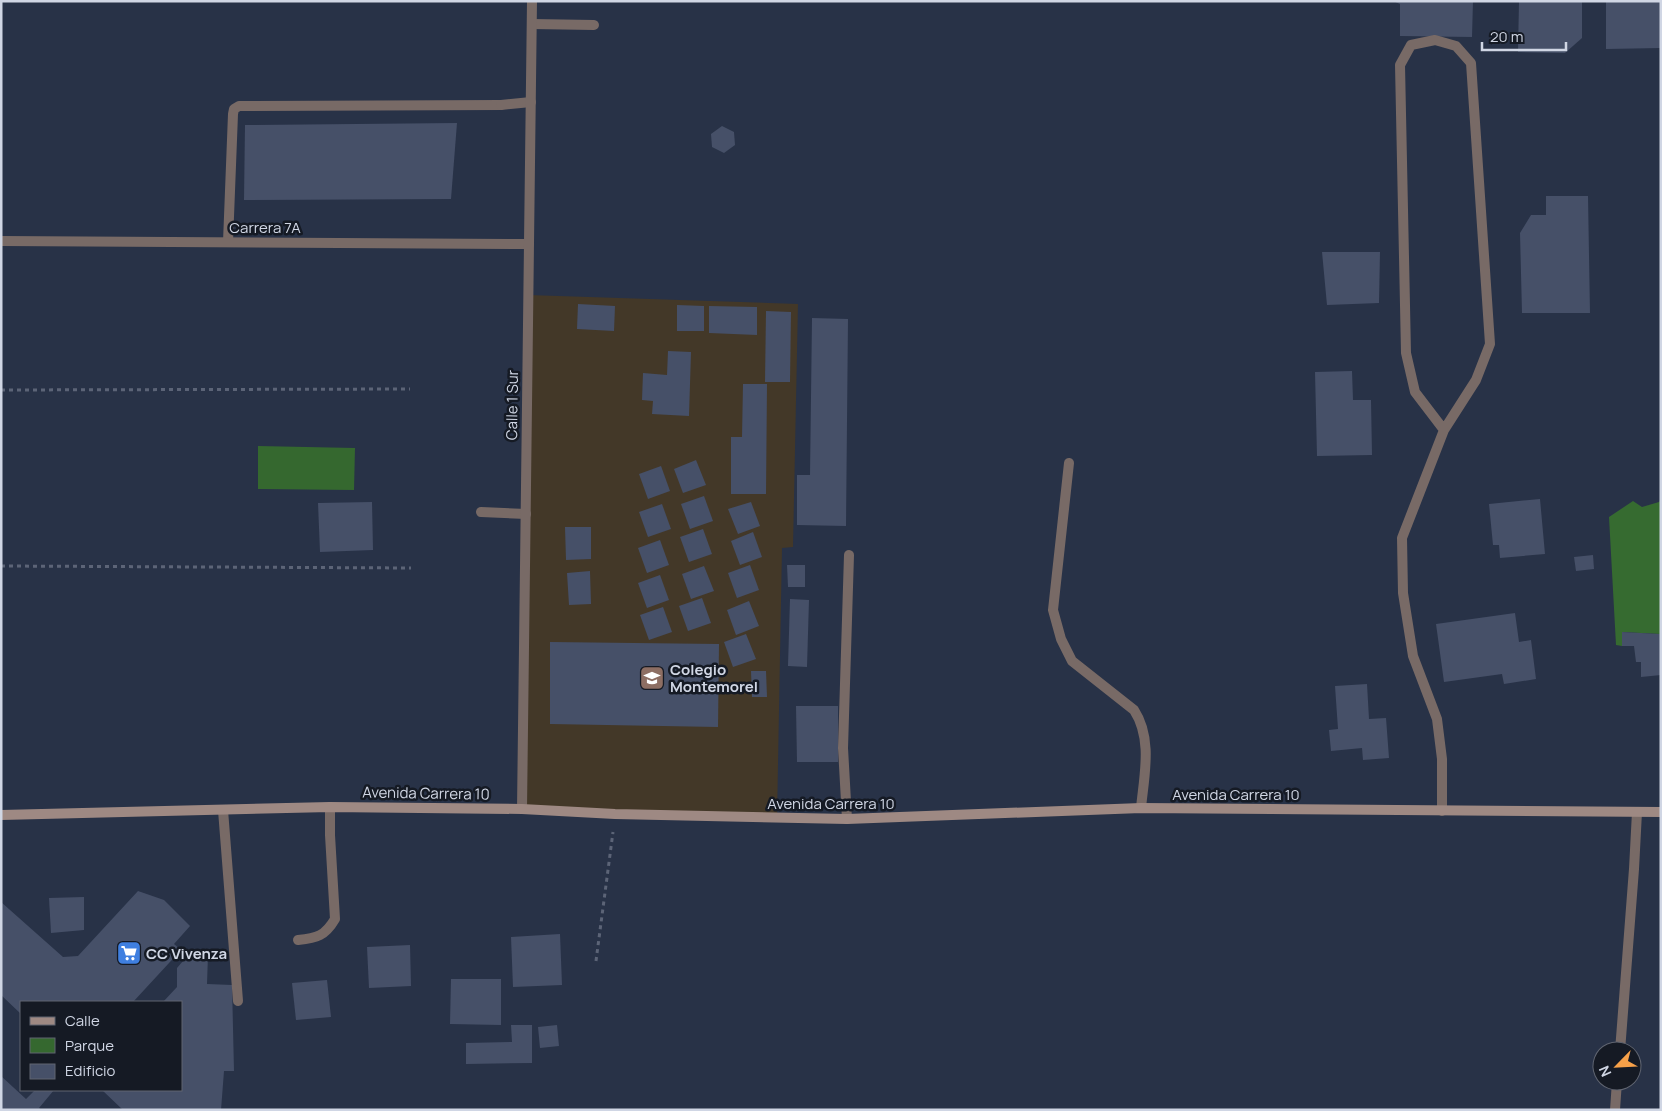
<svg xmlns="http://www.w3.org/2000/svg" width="1662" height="1111" font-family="Manrope,sans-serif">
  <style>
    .education { fill: #433828 }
    .green { fill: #35682f }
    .forest { fill: #366b30 }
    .building { fill: #465068 }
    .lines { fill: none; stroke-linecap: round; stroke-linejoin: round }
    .path { stroke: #5c6477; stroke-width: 3; stroke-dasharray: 4 4; stroke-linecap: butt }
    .lane { stroke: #786a66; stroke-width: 10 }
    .street { stroke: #786a66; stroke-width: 10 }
    .secondary { stroke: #9e8983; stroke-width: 10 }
    .labels { text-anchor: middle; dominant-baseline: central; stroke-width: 5; stroke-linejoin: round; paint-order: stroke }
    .street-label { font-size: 15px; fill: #d0d6e4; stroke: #151a24 }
    .poi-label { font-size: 15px; font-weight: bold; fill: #d0d6e4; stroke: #151a24; text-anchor: start }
  </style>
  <rect width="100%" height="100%" fill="#283247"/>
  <polygon class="education" points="528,295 798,304 793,547 782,548 777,819 522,809"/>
  <polygon class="green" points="258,446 355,448 354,490 258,489"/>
  <polygon class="forest" points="1661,499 1661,643 1660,634 1622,632 1622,646 1616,645 1609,517 1633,501 1642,507 1659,502"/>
  <g class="building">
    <polygon points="1393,1 1473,1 1472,37 1400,36 1400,4"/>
    <polygon points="1519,1 1582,1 1582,38 1565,53 1518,52"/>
    <polygon points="1606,1 1661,1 1661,48 1606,49"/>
    <polygon points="457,123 451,199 244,200 245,125"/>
    <polygon points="722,126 734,132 735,145 724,153 712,147 711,134"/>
    <polygon points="1546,196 1588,196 1590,313 1522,313 1520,233 1531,215 1546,215"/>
    <polygon points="1322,252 1380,252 1379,303 1327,305"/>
    <polygon points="578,304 615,306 614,331 577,329"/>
    <polygon points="677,305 704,306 704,331 677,331"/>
    <polygon points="709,306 757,307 757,335 709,333"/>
    <polygon points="766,311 791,312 790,382 765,382"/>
    <polygon points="812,318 848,319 846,526 797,525 797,475 810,475"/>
    <polygon points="668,351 691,352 689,416 652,414 653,401 642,400 643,373 667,375"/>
    <polygon points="1352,371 1353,400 1371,400 1372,455 1317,456 1315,372"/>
    <polygon points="743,384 767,384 766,494 731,494 731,437 742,437"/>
    <polygon points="696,460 706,485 683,493 674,469"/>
    <polygon points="661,466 670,491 648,499 639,474"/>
    <polygon points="704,496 713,521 690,529 681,504"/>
    <polygon points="1540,499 1545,554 1500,558 1499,545 1493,545 1489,504"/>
    <polygon points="372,502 373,550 320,552 318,503"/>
    <polygon points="751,502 760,526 738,534 728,509"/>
    <polygon points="662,504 671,529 648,537 639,512"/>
    <polygon points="565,527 591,527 591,559 566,560"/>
    <polygon points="703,529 712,554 689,562 680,537"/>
    <polygon points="753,532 762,557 740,565 731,541"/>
    <polygon points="660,540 669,565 647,573 638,548"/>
    <polygon points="1593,555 1594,569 1576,571 1574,557"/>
    <polygon points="750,565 759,590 737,598 728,573"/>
    <polygon points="787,565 805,565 805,587 788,587"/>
    <polygon points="704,566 714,591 691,599 682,574"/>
    <polygon points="590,571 591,604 569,605 567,573"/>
    <polygon points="660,575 669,600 647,608 638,583"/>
    <polygon points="702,598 711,623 688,631 679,606"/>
    <polygon points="790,599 809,600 807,667 788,666"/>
    <polygon points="749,601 759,626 736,635 727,610"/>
    <polygon points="663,607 672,632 649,640 640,615"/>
    <polygon points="1515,613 1519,642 1531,640 1536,679 1504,684 1502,674 1444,682 1436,624"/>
    <polygon points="1622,632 1660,634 1661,675 1641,677 1641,662 1636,662 1634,646 1622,646"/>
    <polygon points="746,634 756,659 733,667 724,642"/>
    <polygon points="550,642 719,644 718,727 550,724"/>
    <polygon points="751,671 766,671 767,697 752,697"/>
    <polygon points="1367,684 1369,719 1386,718 1389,758 1363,760 1362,748 1331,751 1329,730 1338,729 1335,686"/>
    <polygon points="796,706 838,706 838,762 797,762"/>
    <polygon points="138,891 164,900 190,926 174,944 181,950 133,1002 21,1002 21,1014 1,995 1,902 63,957 78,956"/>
    <polygon points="84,897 84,930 51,933 49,898"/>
    <polygon points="560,934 562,985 513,987 511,937"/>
    <polygon points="410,945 411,986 369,988 367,947"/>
    <polygon points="189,954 208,955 207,984 232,985 234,1071 224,1071 221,1110 123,1110 102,1090 181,1090 181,1002 163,1002 177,987 177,968"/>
    <polygon points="451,979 501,979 501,1025 450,1024"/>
    <polygon points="327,980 331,1017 296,1020 292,983"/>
    <polygon points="511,1025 532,1025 532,1063 466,1064 466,1043 512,1042"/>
    <polygon points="557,1025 559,1046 540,1048 538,1027"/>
    <polygon points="1,1076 26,1099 35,1090 54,1090 39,1108 42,1110 1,1110"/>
  </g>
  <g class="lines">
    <g class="path">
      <polyline points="1,390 410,389"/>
      <polyline points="1,566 411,568"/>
      <polyline points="596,961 613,832"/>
    </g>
    <g class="lane">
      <polyline points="532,24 594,25"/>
      <polyline points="228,242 233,114 234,109 239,106 501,105"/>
      <path d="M 1069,463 L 1053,610 L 1061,639 L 1072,661 L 1134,710 C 1153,739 1144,776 1141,808"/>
      <polyline points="481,512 526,514"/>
      <polyline points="223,810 238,1001"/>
      <polyline points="1442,811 1442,759 1437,719 1413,656 1403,593 1402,538 1444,430 1476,380 1490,344 1471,63 1456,46 1435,40 1411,45 1400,65 1406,353 1415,392 1444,430"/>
      <polyline points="847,819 843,748 849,555"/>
      <path d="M 298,940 C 317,938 325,936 335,919 L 330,835 L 330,807"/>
      <polyline points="1620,1051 1634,869 1637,812"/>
      <polyline points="1615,1110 1617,1081"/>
    </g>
    <g class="street">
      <polyline points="501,105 531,102"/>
      <polyline points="1,241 529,244"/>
      <polyline points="522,809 532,1"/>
    </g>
    <polyline class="secondary" points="1,815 330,807 522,809 615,814 847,819 1141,808 1661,812"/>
  </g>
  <defs>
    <symbol id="school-square" viewBox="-11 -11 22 22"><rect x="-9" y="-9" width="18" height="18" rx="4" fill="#8d6e63" stroke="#151a24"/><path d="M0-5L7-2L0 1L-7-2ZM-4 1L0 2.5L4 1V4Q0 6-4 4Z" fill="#fff"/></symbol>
    <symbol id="supermarket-square" viewBox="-11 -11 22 22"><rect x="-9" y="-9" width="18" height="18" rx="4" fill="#3f7fe0" stroke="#151a24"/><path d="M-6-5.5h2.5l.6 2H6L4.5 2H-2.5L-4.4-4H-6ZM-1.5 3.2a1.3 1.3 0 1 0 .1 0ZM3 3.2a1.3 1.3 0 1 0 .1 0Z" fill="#fff"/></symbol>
  </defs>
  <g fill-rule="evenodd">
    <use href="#school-square" x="638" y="664" width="28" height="28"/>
    <use href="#supermarket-square" x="115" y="939" width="28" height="28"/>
  </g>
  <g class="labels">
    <g class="street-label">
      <text x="265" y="227">Carrera 7A</text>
      <text transform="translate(512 405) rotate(-89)">Calle 1 Sur</text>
      <text transform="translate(426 793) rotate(1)">Avenida Carrera 10</text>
      <text x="1236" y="794">Avenida Carrera 10</text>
      <text x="831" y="803">Avenida Carrera 10</text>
    </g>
    <g class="poi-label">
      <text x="670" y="669">Colegio<tspan x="670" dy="17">Montemorel</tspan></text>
      <text x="146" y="953">CC Vivenza</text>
    </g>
  </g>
  <rect width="1662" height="1111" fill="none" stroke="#d0d6e4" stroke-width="5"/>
  <rect x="20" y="1001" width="162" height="90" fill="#151a24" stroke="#606571"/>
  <rect x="30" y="1017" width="25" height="8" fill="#9e8983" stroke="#606571"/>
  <text x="65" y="1026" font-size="15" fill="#d0d6e4">Calle</text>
  <rect x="30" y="1038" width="25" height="15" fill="#35682f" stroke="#606571"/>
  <text x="65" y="1051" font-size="15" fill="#d0d6e4">Parque</text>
  <rect x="30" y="1064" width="25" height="15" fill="#465068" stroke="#606571"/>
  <text x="65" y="1076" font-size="15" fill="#d0d6e4">Edificio</text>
  <g transform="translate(1617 1066) rotate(246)"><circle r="24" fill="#151a24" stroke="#606571"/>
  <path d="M0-4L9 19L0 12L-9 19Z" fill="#f7a149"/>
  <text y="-8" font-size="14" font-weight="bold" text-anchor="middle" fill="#d0d6e4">N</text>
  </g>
  <path d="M1482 42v8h84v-8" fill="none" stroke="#d0d6e4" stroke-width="2.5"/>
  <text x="1490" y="42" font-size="15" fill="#d0d6e4" stroke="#151a24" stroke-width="4" paint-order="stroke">20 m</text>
</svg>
